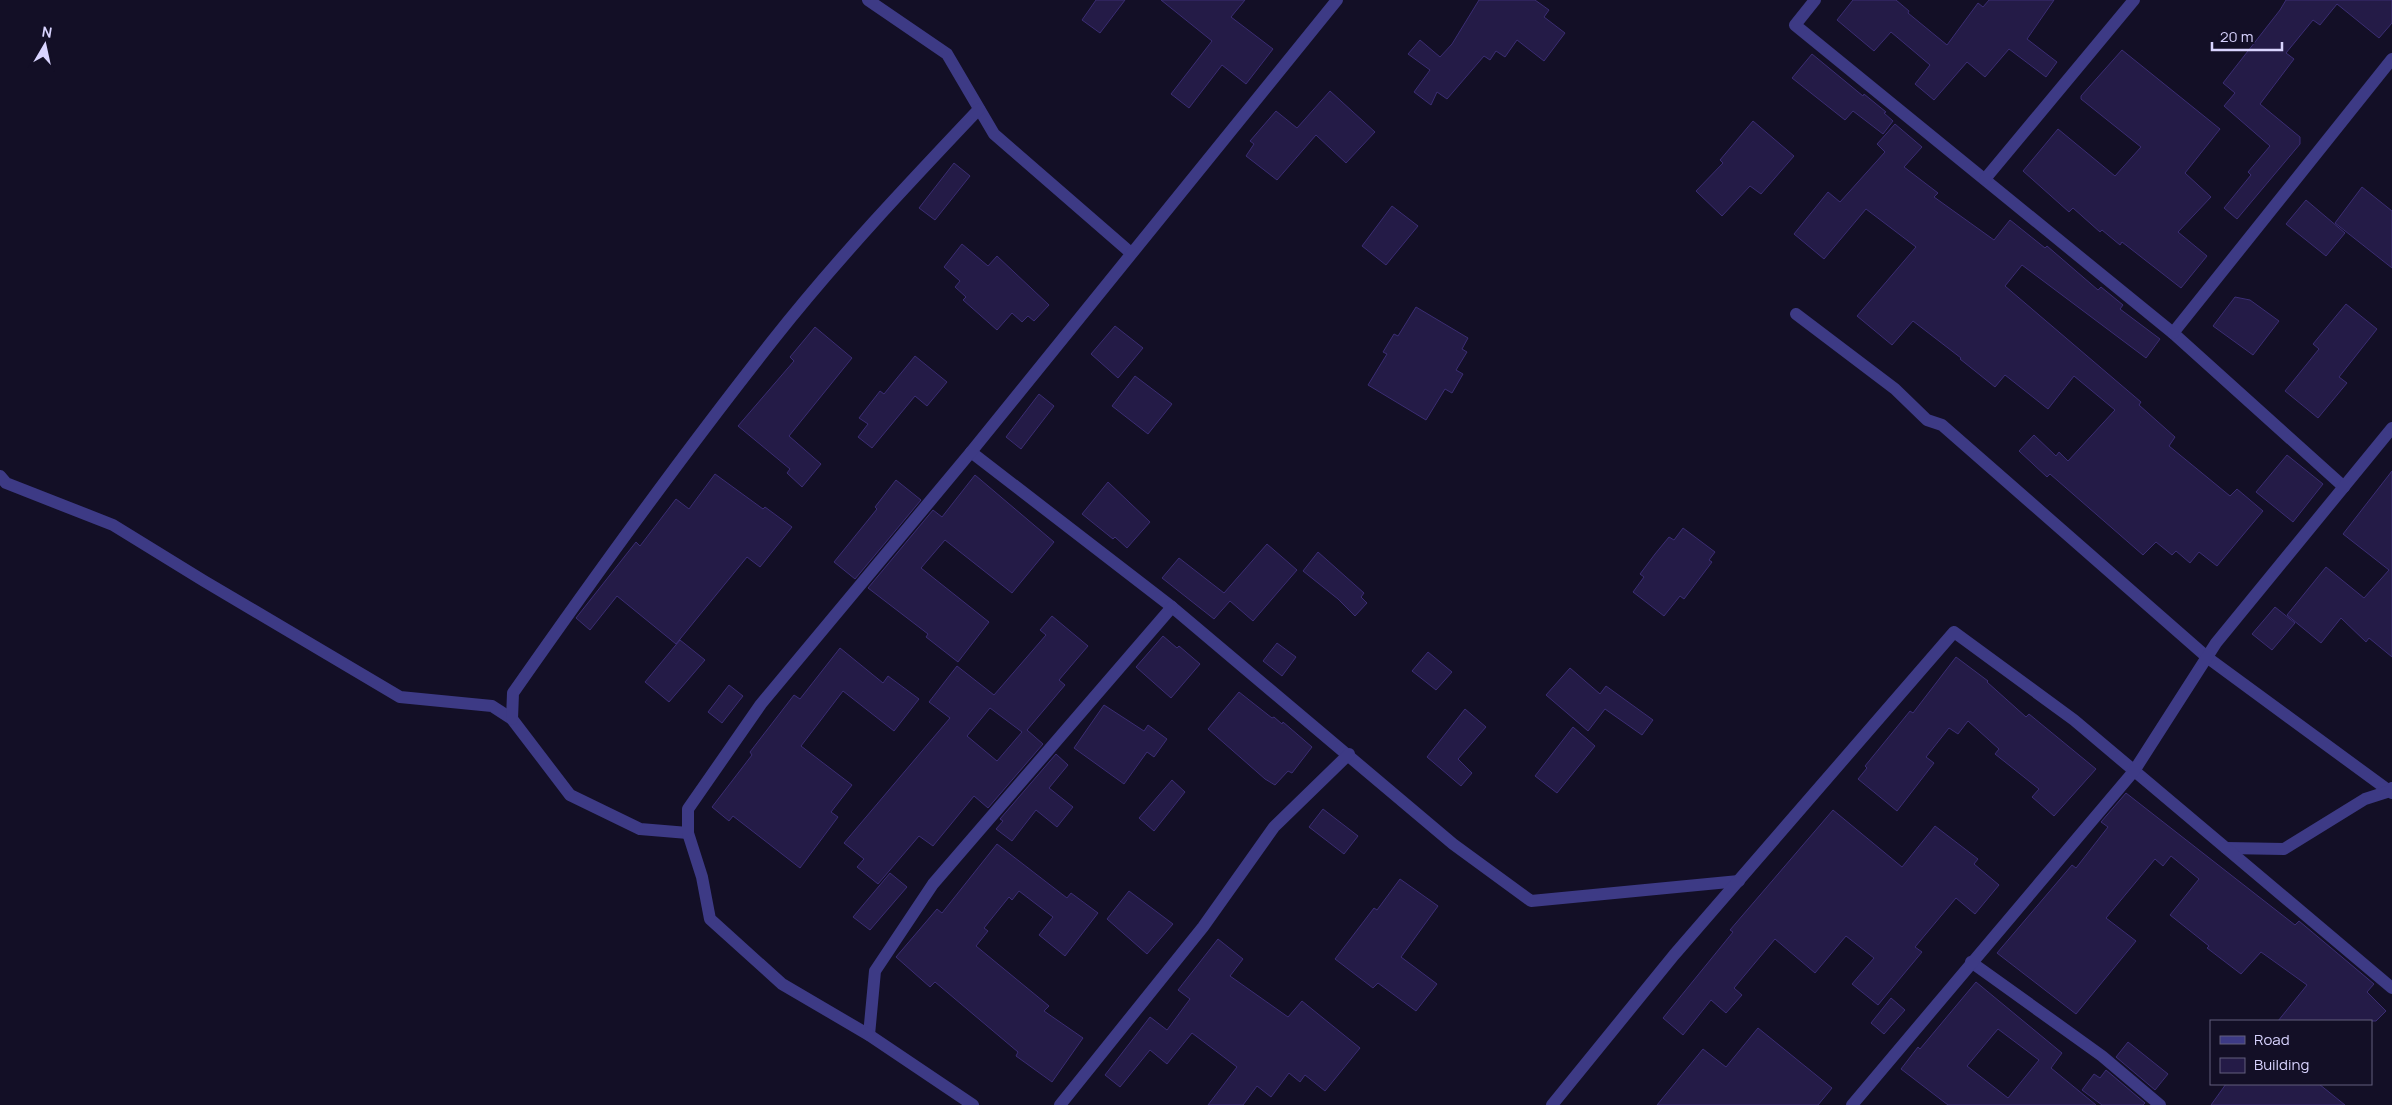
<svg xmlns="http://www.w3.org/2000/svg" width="2392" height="1105" font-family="Manrope,sans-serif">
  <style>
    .building { fill: #241b47; stroke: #3b2d73; fill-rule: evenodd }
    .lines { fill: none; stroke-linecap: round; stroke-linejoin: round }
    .minor { stroke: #3d3a85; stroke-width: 12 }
  </style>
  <rect width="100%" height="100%" fill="#130f26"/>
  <g class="building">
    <polygon points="1096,0 1125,0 1100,33 1082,20"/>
    <polygon points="1161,0 1245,0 1231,17 1273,49 1246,84 1222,65 1189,108 1171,94 1212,41"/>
    <polygon points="1479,0 1535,0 1549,10 1544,17 1565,33 1544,61 1517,40 1505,57 1496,51 1490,60 1484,56 1447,99 1437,92 1431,105 1414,92 1430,70 1408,54 1420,40 1440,57 1452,44"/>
    <polygon points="1853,0 1896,0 1909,11 1908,13 1947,45 1978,3 1983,7 1989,0 2054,0 2027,39 2057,62 2046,77 2009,49 1985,77 1967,62 1934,100 1915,84 1930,65 1891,32 1874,51 1837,20"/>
    <polygon points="2286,0 2392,0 2392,23 2379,38 2337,4 2320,25 2313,20 2286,53 2294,59 2260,104 2300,137 2300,144 2237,219 2224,208 2251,175 2248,172 2270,146 2224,106 2235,93 2223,83 2280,10"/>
    <polygon points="2122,50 2220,129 2185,173 2211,197 2178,232 2207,256 2181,288 2122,242 2120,245 2102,230 2100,232 2073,208 2069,212 2023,171 2058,129 2115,176 2141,147 2081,99 2081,96"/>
    <polygon points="1812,54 1863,96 1864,94 1886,112 1884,113 1893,121 1883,134 1853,111 1845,120 1792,78"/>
    <polygon points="1330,91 1375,132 1346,163 1316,135 1277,180 1246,156 1254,144 1250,141 1276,111 1297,128"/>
    <polygon points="1753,121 1794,156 1761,194 1750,186 1722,216 1696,191 1723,163 1720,160"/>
    <polygon points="1895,124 1922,147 1904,167 1938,193 1934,197 1994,240 2010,220 2045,248 2047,246 2098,290 2101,287 2123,305 2120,309 2160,339 2146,358 2022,265 2005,286 2141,402 2139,405 2175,437 2169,446 2230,496 2237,489 2263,511 2217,566 2199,552 2190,563 2176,551 2172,555 2156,542 2143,555 2050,474 2047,477 2019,451 2034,435 2056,456 2059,452 2068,461 2115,410 2074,376 2048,409 2005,375 1995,387 1960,359 1961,358 1913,321 1892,345 1857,316 1916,247 1866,209 1824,259 1794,234 1828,192 1840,202 1885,152 1877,144"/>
    <polygon points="954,163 970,176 935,220 919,208"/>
    <polygon points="2362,187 2392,211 2392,268 2335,223"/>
    <polygon points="2306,200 2345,233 2326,256 2286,224"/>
    <polygon points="1392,206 1418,226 1386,265 1362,246"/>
    <polygon points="962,244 988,266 997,256 1049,305 1034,321 1028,316 1022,322 1012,313 997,330 963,300 966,297 955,287 960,281 944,267"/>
    <polygon points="2235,297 2250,300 2279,321 2253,355 2213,326"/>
    <polygon points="2346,304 2377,329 2339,377 2347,383 2318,418 2285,391 2319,349 2313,344"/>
    <polygon points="1416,307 1468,338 1462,349 1467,352 1456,370 1463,374 1452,393 1445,389 1426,420 1368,385 1387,354 1383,352 1394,334 1398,336"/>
    <polygon points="1115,326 1143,348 1118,378 1091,354"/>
    <polygon points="815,327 852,358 789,436 821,464 802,487 787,473 790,469 738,426 794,361 790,357"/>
    <polygon points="915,356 947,382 927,406 915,396 872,448 858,437 868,424 859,418 880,391 884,394"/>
    <polygon points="1135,376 1172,404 1148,434 1112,406"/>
    <polygon points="1039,394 1054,406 1021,449 1006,437"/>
    <polygon points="2287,455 2323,484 2293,522 2256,492"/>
    <polygon points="2392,471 2392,657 2369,638 2366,642 2341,618 2321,643 2287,615 2326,567 2364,598 2389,570 2343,534"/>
    <polygon points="715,474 763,509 765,507 792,527 760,567 747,557 676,644 617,596 590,630 576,618 636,542 640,546 676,499 689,509"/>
    <polygon points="975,475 1054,542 1012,593 945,540 921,568 989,622 958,662 926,637 928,634 868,588 933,510 942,517"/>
    <polygon points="896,480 921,500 855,579 834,562 877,509 875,507"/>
    <polygon points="1108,482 1150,522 1127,548 1115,537 1113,539 1082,514"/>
    <polygon points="1683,528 1715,552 1709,560 1712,562 1684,599 1680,596 1664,616 1633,592 1644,577 1640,574 1655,554 1669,537 1674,540"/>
    <polygon points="1267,544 1297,570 1253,621 1230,601 1214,619 1162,578 1179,558 1224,593"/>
    <polygon points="1318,552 1364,593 1361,597 1367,603 1355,616 1338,599 1303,571"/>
    <polygon points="2275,607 2295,623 2272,650 2252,634"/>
    <path d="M 1052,616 L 1088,646 L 1059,680 L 1065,685 L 1027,730 L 1043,744 L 988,808 L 974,796 L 933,846 L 919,836 L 878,884 L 857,867 L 864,859 L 844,843 L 950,718 L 929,702 L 957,666 L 994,695 L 1046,635 L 1040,630 ZM 990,708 L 1022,732 L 997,761 L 967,736 Z"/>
    <polygon points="1163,636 1177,648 1179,646 1200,664 1171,698 1136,667"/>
    <polygon points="680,640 705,660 669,702 645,682"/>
    <polygon points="1277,643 1296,657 1282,676 1263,661"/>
    <polygon points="840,648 883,683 888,676 919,699 894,731 843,691 801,746 852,785 831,812 838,817 800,868 733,816 729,821 712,807 752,755 750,752 794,695 800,699"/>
    <polygon points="1428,652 1452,672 1436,690 1412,671"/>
    <polygon points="1956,657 1988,681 1987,682 2026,717 2029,714 2096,769 2054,816 2032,797 2039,789 1995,754 1999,749 1968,721 1958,734 1949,728 1926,757 1934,763 1897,811 1858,779 1867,768 1865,766 1910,711 1913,713"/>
    <polygon points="1570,668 1600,694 1606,686 1653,720 1642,735 1605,709 1588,731 1546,695"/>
    <polygon points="729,685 743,696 722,723 708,712"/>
    <polygon points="1239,692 1272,718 1274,717 1282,724 1283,722 1312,747 1292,773 1288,771 1275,785 1265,779 1208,729"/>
    <polygon points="1104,705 1144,731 1148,725 1167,739 1154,757 1147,752 1124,784 1074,748"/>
    <polygon points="1465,709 1486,727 1458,759 1472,773 1461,786 1427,757"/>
    <polygon points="1573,727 1595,746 1557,793 1535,776"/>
    <polygon points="1056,754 1068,765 1049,788 1073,807 1057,827 1036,810 1012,841 996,829 1003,821 1000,819"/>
    <polygon points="1172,780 1185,792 1154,831 1139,818"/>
    <polygon points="2126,793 2295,925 2299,921 2374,984 2367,992 2386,1011 2376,1021 2278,1021 2307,985 2261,952 2241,974 2207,948 2209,946 2170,915 2199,879 2171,856 2163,866 2155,859 2106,918 2136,941 2076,1014 1997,953 2072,865 2076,868 2108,827 2101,822"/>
    <polygon points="1323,809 1358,836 1344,854 1309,827"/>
    <polygon points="1833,810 1902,867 1935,826 1978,859 1974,864 1999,885 1975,914 1956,898 1915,947 1922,952 1878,1005 1852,984 1874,958 1846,936 1815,973 1775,939 1734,988 1742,995 1726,1013 1711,1000 1683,1035 1663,1018 1733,932 1730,930"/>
    <polygon points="997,844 1067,898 1071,893 1098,913 1065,956 1039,935 1053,917 1019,891 1012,900 1009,897 984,928 988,931 976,946 1049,1006 1044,1011 1083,1038 1052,1082 1016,1056 1018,1052 935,982 930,987 896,957 937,909 942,913"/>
    <polygon points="890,873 907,887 870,930 853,917"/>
    <polygon points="1400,879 1438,906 1401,957 1437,984 1416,1011 1378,983 1373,988 1335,959 1374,908 1377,910"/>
    <polygon points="1129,891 1173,924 1147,954 1107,919"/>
    <polygon points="1218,939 1243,959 1230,976 1288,1017 1302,1001 1360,1048 1325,1091 1305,1075 1300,1082 1289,1073 1271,1097 1257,1086 1243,1105 1208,1105 1237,1067 1192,1033 1167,1064 1150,1050 1120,1087 1105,1075 1150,1017 1167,1030 1190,999 1178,990"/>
    <path d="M 1976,982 L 2062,1053 L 2051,1068 L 2096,1105 L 1948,1105 L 1901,1069 L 1918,1047 L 1920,1049 ZM 1998,1029 L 2039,1060 L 2008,1098 L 1967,1066 Z"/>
    <polygon points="1891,998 1905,1010 1884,1034 1871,1023"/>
    <polygon points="1758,1028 1832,1088 1818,1105 1657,1105 1703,1049 1726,1067"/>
    <polygon points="2128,1042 2168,1074 2155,1090 2116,1057"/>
    <polygon points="2106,1070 2145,1103 2143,1105 2102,1105 2082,1090 2094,1074 2100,1078"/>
    <polygon points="2226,1084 2319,1084 2345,1105 2211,1105"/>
  </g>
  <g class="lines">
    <g class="minor">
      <polyline points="868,0 947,54 994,134 1131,253"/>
      <polyline points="1815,0 1795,25 2173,333 2344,487"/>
      <polyline points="1985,179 2134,0"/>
      <polyline points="1796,314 1895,389 1927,420 1942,425 2208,658 2392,793"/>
      <polyline points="2173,333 2392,59"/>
      <polyline points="971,452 1172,607 1453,844 1531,901 1739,881"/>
      <polyline points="0,476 6,483 113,525 204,581 400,697 492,706 512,719 570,795 640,829 688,833"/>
      <path d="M 512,719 L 513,693 C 597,573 682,455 773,340 C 837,259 908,184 979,109"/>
      <polyline points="2226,848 2284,849 2365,799 2390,791 2392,788"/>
      <polyline points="1971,962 2102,1056 2160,1105"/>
      <polyline points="869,1035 875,971 933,884 1172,607"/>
      <polyline points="973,1105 869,1035 782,984 710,919 702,877 688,833 688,809 761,704 971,452 1337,0"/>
      <polyline points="1060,1105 1203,927 1274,827 1349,754"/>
      <polyline points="1552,1105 1674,955 1954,632 2074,720 2392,988"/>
      <polyline points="1852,1105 2134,771 2216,643 2392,428"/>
    </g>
  </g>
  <rect x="2210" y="1020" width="162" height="65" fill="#130f26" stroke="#625e7d"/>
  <rect x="2220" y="1036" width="25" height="8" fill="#3d3a85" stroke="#625e7d"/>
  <text x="2254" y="1045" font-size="15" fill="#d9d4ff">Road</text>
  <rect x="2220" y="1058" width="25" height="15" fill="#241b47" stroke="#625e7d"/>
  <text x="2254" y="1070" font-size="15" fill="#d9d4ff">Building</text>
  <g transform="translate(45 45) rotate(9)" stroke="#130f26" stroke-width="4" paint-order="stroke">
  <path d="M0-4L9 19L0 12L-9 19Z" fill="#d9d4ff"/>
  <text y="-8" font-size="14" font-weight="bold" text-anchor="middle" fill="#d9d4ff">N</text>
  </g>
  <path d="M2212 42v8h70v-8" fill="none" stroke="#d9d4ff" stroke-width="2.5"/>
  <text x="2220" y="42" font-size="15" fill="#d9d4ff" stroke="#130f26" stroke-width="4" paint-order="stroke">20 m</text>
</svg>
